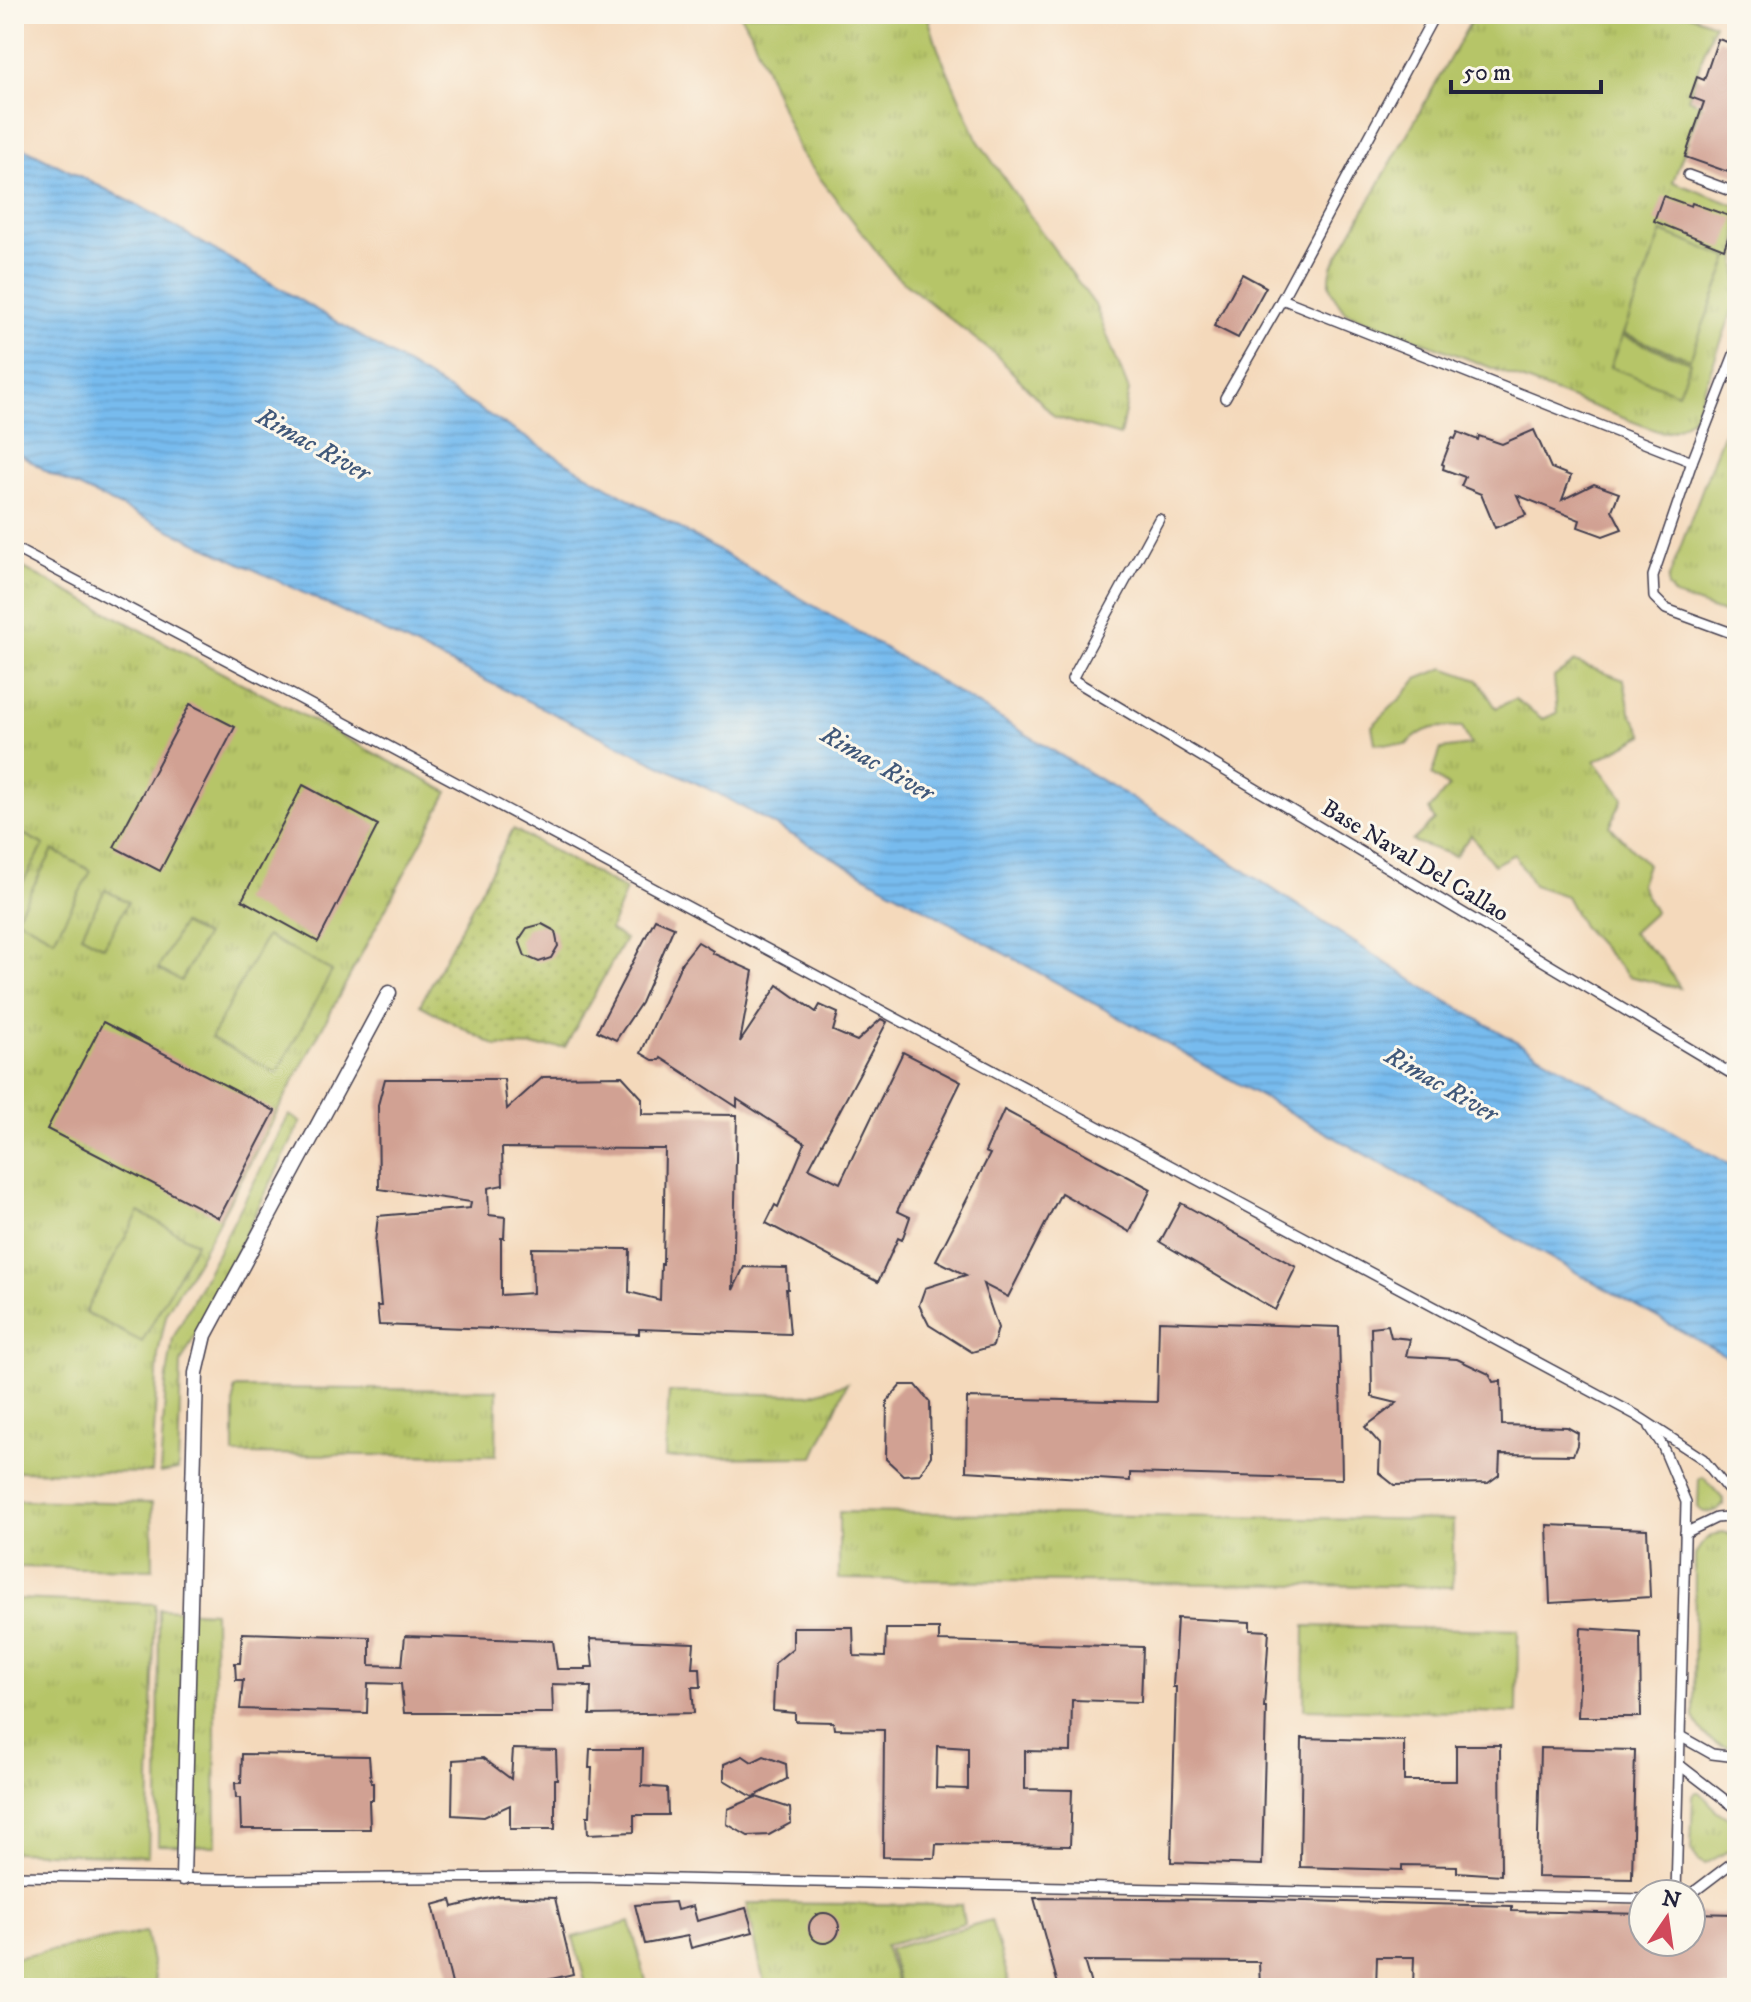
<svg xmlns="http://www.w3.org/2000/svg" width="1751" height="2002" font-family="'IM FELL DW Pica',serif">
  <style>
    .grass { fill: url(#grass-tufts); stroke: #6c7451; stroke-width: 2 }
    .park { fill: url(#park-dots); stroke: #6c7451; stroke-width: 2 }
    .pitch { fill: #b6c567; stroke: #6c7451; stroke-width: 2 }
    .water { fill: url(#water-rules); stroke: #4c6e94; stroke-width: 2 }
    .building { fill: #d1a193; fill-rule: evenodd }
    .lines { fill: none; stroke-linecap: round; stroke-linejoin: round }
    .service-casing { stroke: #423d4e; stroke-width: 12 }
    .pedestrian-casing { stroke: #423d4e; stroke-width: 17 }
    .service { stroke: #fff; stroke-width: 9 }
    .pedestrian { stroke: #fff; stroke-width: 14 }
    .labels { text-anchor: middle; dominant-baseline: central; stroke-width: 6; stroke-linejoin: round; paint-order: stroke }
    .street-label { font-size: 24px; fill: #22223b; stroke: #fbf7ec }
    .water-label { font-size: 26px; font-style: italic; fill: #40587a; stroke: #fbf7ec }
  </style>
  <defs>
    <pattern id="grass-tufts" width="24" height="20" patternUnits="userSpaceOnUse" patternTransform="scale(2)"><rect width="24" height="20" fill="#b6c567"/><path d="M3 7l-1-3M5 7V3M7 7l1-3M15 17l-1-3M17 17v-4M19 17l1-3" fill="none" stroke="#9ca95a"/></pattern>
    <pattern id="park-dots" width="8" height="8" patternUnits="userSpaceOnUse" patternTransform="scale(2)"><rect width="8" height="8" fill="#b6c567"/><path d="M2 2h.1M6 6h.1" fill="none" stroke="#9ca95a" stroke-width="1.8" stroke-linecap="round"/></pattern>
    <pattern id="water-rules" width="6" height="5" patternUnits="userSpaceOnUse" patternTransform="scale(2)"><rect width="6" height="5" fill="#7be"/><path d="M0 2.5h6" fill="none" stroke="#67a0cd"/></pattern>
  </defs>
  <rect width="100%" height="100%" fill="#fbf7ec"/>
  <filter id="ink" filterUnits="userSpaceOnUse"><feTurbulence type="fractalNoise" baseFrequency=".0125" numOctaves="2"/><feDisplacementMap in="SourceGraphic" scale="16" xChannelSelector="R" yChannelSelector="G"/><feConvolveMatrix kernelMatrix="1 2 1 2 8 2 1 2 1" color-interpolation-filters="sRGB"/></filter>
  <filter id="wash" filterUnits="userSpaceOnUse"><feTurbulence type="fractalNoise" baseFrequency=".006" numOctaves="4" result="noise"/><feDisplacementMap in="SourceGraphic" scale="32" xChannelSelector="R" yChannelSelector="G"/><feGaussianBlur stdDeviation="1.8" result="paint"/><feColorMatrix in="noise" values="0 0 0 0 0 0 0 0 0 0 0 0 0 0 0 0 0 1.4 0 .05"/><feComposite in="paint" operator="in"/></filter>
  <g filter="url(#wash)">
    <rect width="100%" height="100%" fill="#f4d9bb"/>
    <g class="grass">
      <polygon points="739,14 927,14 938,49 977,139 1035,223 1095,305 1129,391 1120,436 1055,417 997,356 895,275 799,151 750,30"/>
      <path d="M 1475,14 L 1688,14 L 1714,24 L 1688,99 L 1701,104 L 1673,182 L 1737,206 L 1737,298 L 1694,416 C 1683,426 1675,431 1660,432 L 1345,312 C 1333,294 1326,290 1332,267 Z"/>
      <polygon points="1737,397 1737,618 1675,596 1668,587 1668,580"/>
      <polygon points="14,563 448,792 197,1262 167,1311 158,1354 152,1473 14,1471"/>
      <path d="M 1575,662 L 1624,680 L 1630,712 L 1644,735 L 1595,761 L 1623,798 L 1610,826 L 1647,864 L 1640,885 L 1655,912 L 1632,933 L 1661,959 L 1680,988 L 1628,976 L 1582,926 L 1566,896 L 1533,885 L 1514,854 L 1494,865 L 1471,835 L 1455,856 L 1412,841 L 1435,820 L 1429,810 L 1449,787 L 1432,775 L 1441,749 L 1471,745 L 1462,727 C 1436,726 1425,726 1406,745 L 1375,743 L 1372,726 L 1404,695 L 1417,679 L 1444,668 L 1478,680 L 1496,708 L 1515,699 L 1543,719 L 1557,713 L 1554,677 Z"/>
      <polygon points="289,1115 301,1122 181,1363 178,1470 160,1473 166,1383 173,1338"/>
      <polygon points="847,1383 814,1457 665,1458 669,1392 809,1395"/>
      <polygon points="234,1388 497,1390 496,1456 234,1454"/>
      <path d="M 1703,1477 L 1723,1499 L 1723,1505 C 1717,1512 1703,1516 1698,1507 L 1699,1479 Z"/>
      <polygon points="14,1500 152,1503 153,1569 14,1567"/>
      <polygon points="839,1512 1453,1520 1453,1587 839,1579"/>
      <path d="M 1723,1532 L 1737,1536 L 1737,1746 L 1735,1747 C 1713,1746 1704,1738 1694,1718 L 1695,1555 C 1702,1542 1708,1535 1723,1532 Z"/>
      <polygon points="14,1599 155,1604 148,1856 14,1852"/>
      <polygon points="159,1609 214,1612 216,1846 158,1845"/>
      <polygon points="1305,1626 1518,1630 1517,1713 1304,1709"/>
      <polygon points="1696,1792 1700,1792 1717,1811 1737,1824 1737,1846 1705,1864 1699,1861 1691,1850 1693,1796"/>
      <polygon points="747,1903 961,1905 964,1923 885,1946 899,1988 765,1988"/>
    </g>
    <polygon class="park" points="513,829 626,890 610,930 625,939 565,1047 496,1046 420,1005"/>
    <g class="pitch">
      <polygon points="1662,232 1729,258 1690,359 1623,334"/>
      <polygon points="1622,336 1690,362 1678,393 1610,367"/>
      <polygon points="14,829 44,845 14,898"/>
      <polygon points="53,850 91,871 54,939 16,918"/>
      <polygon points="105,890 128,902 104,947 81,935"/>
      <polygon points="182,924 205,936 181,981 158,969"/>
      <polygon points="266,936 332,971 277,1073 211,1038"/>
      <polygon points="139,1212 196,1243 142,1342 85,1312"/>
      <polygon points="991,1920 1011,1988 900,1988 889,1949"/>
      <polygon points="630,1922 648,1988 587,1988 573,1937"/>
      <polygon points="146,1932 157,1988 14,1988 14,1958"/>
    </g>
    <polygon class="water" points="14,143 143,208 349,329 574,467 840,621 1162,817 1429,991 1737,1169 1737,1362 717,793 361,620 51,474 14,450"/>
    <g id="blocks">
      <g class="building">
        <polygon points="1718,39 1737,45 1737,175 1685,157 1704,102 1690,97 1697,77 1704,80"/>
        <polygon points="1663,196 1691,206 1692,203 1735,218 1724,249 1654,221"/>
        <polygon points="1242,274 1266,287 1238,338 1214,326"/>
        <polygon points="1534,430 1551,468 1571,476 1562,500 1594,484 1619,493 1612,510 1622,529 1603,536 1578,527 1580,520 1517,495 1526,515 1495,528 1481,494 1461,486 1465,477 1443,469 1444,465 1442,464 1452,438 1455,439 1458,432 1478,440 1479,436 1502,444"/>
        <polygon points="190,704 235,727 160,871 114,847"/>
        <polygon points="303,785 378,825 318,942 242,900"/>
        <polygon points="655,919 674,927 641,1003 616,1040 597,1031"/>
        <polygon points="542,924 555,931 558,946 551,958 539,962 525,956 519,940 527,928"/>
        <polygon points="698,942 713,951 712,953 753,971 740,1042 778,985 816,1012 820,1005 838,1013 833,1031 857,1041 881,1019 887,1022 809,1168 840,1183 903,1052 961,1082 897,1211 910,1217 902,1240 898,1238 878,1282 766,1223 775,1205 778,1207 805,1143 737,1099 737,1107 661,1058 660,1060 653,1060 641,1053 682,962"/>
        <polygon points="103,1022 275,1111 219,1218 47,1129"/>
        <path d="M 622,1076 L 642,1098 L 642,1114 L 737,1115 L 733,1290 L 744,1267 L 787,1268 L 788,1289 L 786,1289 L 790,1334 L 639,1329 L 639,1334 L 379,1325 L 377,1306 L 381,1306 L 375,1243 L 378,1216 L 470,1208 L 471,1202 L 379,1189 L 378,1105 L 385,1079 L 504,1079 L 507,1109 L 543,1077 ZM 502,1148 L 665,1149 L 663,1264 L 661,1264 L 660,1300 L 629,1292 L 630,1249 L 532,1248 L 533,1293 L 501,1295 L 501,1238 L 504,1238 L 505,1217 L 489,1215 L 488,1188 L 503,1185 Z"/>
        <polygon points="1004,1110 1151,1189 1130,1232 1061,1193 1008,1297 983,1284 998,1328 993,1346 972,1352 929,1325 919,1305 925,1288 966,1275 936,1260 990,1154 985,1152"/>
        <polygon points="1181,1203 1296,1267 1275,1310 1160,1242"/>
        <polygon points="1159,1321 1339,1327 1342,1479 1130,1473 1130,1481 966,1471 967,1398 1157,1402"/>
        <polygon points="1388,1325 1391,1337 1410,1339 1406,1356 1457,1359 1489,1374 1493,1382 1501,1381 1502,1425 1567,1427 1578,1433 1577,1445 1573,1455 1500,1454 1499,1475 1488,1483 1394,1485 1379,1473 1380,1444 1365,1427 1397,1403 1372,1397 1371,1327"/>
        <polygon points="901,1385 916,1385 930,1402 931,1456 920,1474 903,1475 886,1459 887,1401"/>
        <polygon points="1547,1525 1647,1529 1650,1597 1550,1603"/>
        <polygon points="1177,1618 1250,1622 1250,1630 1269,1631 1264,1707 1266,1707 1262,1865 1171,1862 1176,1687 1173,1687"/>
        <path d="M 793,1627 L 853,1627 L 854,1656 L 885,1657 L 886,1629 L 939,1629 L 939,1641 L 1143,1647 L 1141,1702 L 1072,1700 L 1071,1752 L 1025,1751 L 1025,1789 L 1072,1790 L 1070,1846 L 936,1844 L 935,1858 L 883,1857 L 884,1730 L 834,1729 L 833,1722 L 795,1721 L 795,1713 L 773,1711 L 775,1663 L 793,1648 ZM 937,1746 L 968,1748 L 968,1789 L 936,1788 Z"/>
        <polygon points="1581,1628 1640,1632 1641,1717 1578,1717"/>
        <polygon points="242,1633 370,1637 370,1665 402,1666 405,1636 553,1641 557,1669 586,1669 586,1667 593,1667 590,1639 694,1643 692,1668 700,1668 701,1687 692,1687 694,1713 590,1715 591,1687 585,1687 586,1685 552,1684 553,1713 404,1713 401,1684 368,1683 367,1713 240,1709 243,1680 236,1680 235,1663 240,1663"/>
        <polygon points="1302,1738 1404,1741 1404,1781 1456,1781 1456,1745 1500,1745 1501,1875 1457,1872 1457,1866 1402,1865 1402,1870 1300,1867"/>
        <polygon points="1540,1748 1635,1750 1632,1879 1537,1877"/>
        <polygon points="513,1749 556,1750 557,1779 555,1779 555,1829 510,1829 510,1805 484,1817 452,1815 453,1760 483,1758 511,1779"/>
        <polygon points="590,1749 643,1749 642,1786 667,1788 668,1815 634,1815 634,1832 588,1834 587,1816 590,1816 592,1768 589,1768"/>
        <polygon points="242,1754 369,1756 371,1783 373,1783 373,1800 369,1800 370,1829 241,1829 240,1798 236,1798 235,1783 241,1783"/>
        <polygon points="743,1756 752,1762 764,1756 786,1764 787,1779 753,1797 724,1780 724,1764"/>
        <polygon points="756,1797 790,1808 791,1823 769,1835 748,1836 727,1824 728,1809"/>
        <polygon points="498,1896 555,1898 573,1974 513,1988 453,1988 433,1905 451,1900 453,1907"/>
        <polygon points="1034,1898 1262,1900 1512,1906 1512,1911 1643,1914 1643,1942 1691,1942 1691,1913 1737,1914 1737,1988 1413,1988 1414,1957 1377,1957 1376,1988 1260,1988 1259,1962 1084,1961 1092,1988 1059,1988"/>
        <polygon points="675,1902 677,1910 693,1906 697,1921 746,1908 753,1932 691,1948 688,1936 645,1944 635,1905"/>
        <circle cx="824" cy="1928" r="15"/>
      </g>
    </g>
  </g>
  <g filter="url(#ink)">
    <use href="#blocks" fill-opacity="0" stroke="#423d4e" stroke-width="2"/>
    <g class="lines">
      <defs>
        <g id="service">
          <polyline points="1688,175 1737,193"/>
          <polyline points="1282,299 1692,462 1653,576 1654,597 1666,609 1737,635"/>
          <polyline points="1225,398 1282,299 1435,14"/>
          <polyline points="1692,462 1737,347"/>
          <polyline points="1159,519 1072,679 1737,1077"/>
          <polyline points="14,548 278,687 1636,1415 1703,1459 1737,1501"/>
          <polyline points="1650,1427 1662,1445 1686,1502 1676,1894"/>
          <polyline points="1685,1533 1716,1518 1737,1516"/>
          <polyline points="1680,1736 1712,1754 1737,1757"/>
          <polyline points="1681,1766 1737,1809"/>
          <polyline points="14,1876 224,1879 577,1877 1643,1899"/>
          <polyline points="1691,1894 1737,1859"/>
        </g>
        <polyline id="pedestrian" points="183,1878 196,1373 205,1335 389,993"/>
      </defs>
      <use href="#service" class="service-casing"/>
      <use href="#pedestrian" class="pedestrian-casing"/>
      <use href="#service" class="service"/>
      <use href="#pedestrian" class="pedestrian"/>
    </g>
  </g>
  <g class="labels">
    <g class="street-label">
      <text transform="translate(1415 861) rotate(31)">Base Naval Del Callao</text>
    </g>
    <g class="water-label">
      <text transform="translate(313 445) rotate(29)">Rimac River</text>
      <text transform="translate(877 764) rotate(30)">Rimac River</text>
      <text transform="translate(1441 1085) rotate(30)">Rimac River</text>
    </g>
  </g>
  <rect width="1751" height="2002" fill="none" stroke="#fbf7ec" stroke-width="48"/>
  <g transform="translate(1667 1918) rotate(13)"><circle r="38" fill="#fbf7ec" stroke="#a4a2a5" stroke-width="2"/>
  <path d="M0-6L14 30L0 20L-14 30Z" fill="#d1495b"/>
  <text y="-12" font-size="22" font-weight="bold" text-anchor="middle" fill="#22223b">N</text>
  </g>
  <path d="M1451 80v12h150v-12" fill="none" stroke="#22223b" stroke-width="4"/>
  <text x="1463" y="80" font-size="24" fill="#22223b" stroke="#fbf7ec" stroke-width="6" paint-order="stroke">50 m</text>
</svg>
